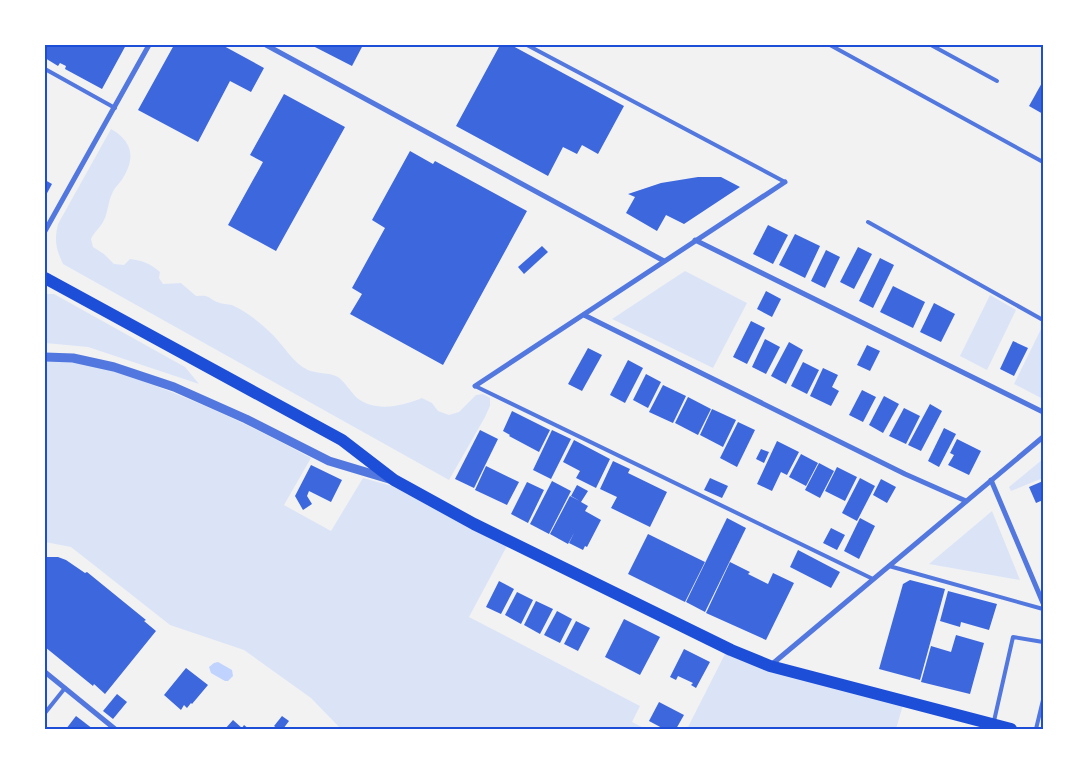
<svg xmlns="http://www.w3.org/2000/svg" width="1088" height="774" font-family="Bitter,serif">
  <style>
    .green { fill: #dbe4f7 }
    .water { fill: #bfd3fe }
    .building { fill: #3d67dc }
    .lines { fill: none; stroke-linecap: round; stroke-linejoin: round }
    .service { stroke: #5277de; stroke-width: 4 }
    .minor { stroke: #5277de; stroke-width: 5 }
    .tertiary { stroke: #5277de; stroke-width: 9 }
    .primary { stroke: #1d4ed8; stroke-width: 12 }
    .neatline { fill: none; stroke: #1d4ed8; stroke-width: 2 }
  </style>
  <rect width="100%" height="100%" fill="#f2f2f2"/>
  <g class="green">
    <path d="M 111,129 C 132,141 136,157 123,178 C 120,183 114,188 112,194 C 108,202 108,212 104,220 C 101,227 94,232 91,239 L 93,247 L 104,254 L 114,264 L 124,265 L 130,259 C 143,261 150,263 160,272 L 159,278 L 163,284 L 181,283 L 196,296 C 211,295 206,297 217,302 C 222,304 228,304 232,305 C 246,311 262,324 273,335 C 284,346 293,363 308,370 C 317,374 329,372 338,377 C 345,382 350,391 356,397 C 375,413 402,406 422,398 L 432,403 L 438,411 L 449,415 L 459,412 L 476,395 L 483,394 L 490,398 L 490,406 L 485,417 L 449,480 L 63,264 C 56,249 54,241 58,224 Z"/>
    <polygon points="685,271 747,303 713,368 612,319"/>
    <polygon points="45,294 54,294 185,367 199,384 88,347 45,343"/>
    <polygon points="990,295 1016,310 987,370 960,356"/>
    <polygon points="1043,325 1043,399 1014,384"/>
    <path d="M 56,359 C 77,363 99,366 119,373 C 186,395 250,425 311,458 L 284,505 L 331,531 L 363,478 L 392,486 L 507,546 L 469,617 L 640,706 L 632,722 L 646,729 L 341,729 L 311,698 L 244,650 L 170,625 L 71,547 L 45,542 L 45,361 Z"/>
    <polygon points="1043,459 1043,478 1011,491 1009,487"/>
    <polygon points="992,511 1020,580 929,564"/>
    <polygon points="726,652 903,705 896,729 687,729"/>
  </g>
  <polygon class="water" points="218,662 232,670 233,676 228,681 225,681 211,673 209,667 214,663"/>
  <g class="building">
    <polygon points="45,45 126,45 102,89 65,69 66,66 60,63 58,66 45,58"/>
    <polygon points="174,45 222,45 264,68 251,92 230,81 198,142 138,110"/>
    <polygon points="311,45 363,45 352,66"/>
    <polygon points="500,45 511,45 624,106 598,154 582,145 577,154 563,147 548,176 456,126"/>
    <polygon points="1043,81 1043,114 1029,106"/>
    <polygon points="284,94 345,127 276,251 228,225 263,162 250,155"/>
    <polygon points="410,151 433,164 435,161 527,211 443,365 350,314 362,294 352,288 385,228 372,220"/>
    <polygon points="698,177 721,177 740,187 684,224 666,215 657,231 626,213 635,197 628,194 661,183"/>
    <polygon points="45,180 52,184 45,197"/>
    <polygon points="768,225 788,235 773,264 753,254"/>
    <polygon points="795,234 820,246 805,278 779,265"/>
    <polygon points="542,246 548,252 524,274 518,267"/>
    <polygon points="858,247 872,254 854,289 840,282"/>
    <polygon points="826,250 840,257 825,288 811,281"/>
    <polygon points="880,258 894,265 873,308 859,301"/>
    <polygon points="893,286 925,302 913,328 880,312"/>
    <polygon points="766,291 781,299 772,317 757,309"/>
    <polygon points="934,303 955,314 941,342 920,332"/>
    <polygon points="751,321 765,328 747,364 733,357"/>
    <polygon points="765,339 780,347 766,374 752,367"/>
    <polygon points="1013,341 1028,348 1014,376 1000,369"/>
    <polygon points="789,342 803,350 786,384 771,376"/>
    <polygon points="867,345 880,351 870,371 857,365"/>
    <polygon points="588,348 602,355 582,391 568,384"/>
    <polygon points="628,360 643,368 625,403 610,395"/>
    <polygon points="803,362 819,370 807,394 791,386"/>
    <polygon points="823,368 838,375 832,387 839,391 831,406 810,396"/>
    <polygon points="646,374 661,382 648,408 633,400"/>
    <polygon points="663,385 686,396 673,423 649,412"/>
    <polygon points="862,390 876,397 863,422 849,415"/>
    <polygon points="884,396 899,404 883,433 869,425"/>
    <polygon points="688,397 711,409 698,435 675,423"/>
    <polygon points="930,404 942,411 921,451 908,445"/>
    <polygon points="904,408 920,416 906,444 889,436"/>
    <polygon points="712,409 736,420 723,447 700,435"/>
    <polygon points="512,411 550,430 539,452 509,436 510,435 503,431"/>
    <polygon points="738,422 755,430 737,467 720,458"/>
    <polygon points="944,428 956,434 939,467 928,461"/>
    <polygon points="480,430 498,439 474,488 455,479"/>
    <polygon points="552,430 571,439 551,479 533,470"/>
    <polygon points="957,439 981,451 969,475 948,465 954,455 950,453"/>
    <polygon points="574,440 610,459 596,488 576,478 580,471 563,462"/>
    <polygon points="777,441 799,452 787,475 781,472 772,491 757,484"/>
    <polygon points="761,449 769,452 764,463 756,459"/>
    <polygon points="801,454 818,463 806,486 789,477"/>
    <polygon points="613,461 630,469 628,473 667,492 650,527 611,508 617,497 600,489"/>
    <polygon points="819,463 834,471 820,498 805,490"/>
    <polygon points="311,465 342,480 331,502 309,491 307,496 312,504 303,510 295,496"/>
    <polygon points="486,466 519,482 507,505 475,490"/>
    <polygon points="837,467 857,477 845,501 825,491"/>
    <polygon points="710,478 728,486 722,498 704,490"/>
    <polygon points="860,478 875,486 857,521 842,513"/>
    <polygon points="881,479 896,487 887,503 873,495"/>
    <polygon points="552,481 571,491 549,534 530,524"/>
    <polygon points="1043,481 1043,500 1036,503 1029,487"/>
    <polygon points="527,482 544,490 528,523 511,514"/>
    <polygon points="577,485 588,491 581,502 588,506 585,511 601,520 587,547 585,546 583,550 569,543 574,533 568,544 550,534 570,496 580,501 571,496"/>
    <polygon points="727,518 746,528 705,612 686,602"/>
    <polygon points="860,518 875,526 859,559 844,551"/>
    <polygon points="831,528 845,535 837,550 823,543"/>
    <polygon points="648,534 705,562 685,602 628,574"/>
    <polygon points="798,550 840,572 831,588 790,567"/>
    <polygon points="45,557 58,557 66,560 85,573 87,572 146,620 144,621 156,631 105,694 94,684 93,686 45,647"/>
    <polygon points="730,562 750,572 748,574 768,584 773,573 794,583 766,640 706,613"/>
    <polygon points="910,580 945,589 920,680 879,669 903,584"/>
    <polygon points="499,581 514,589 501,614 486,607"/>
    <polygon points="948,591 997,604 989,630 961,622 960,627 940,621"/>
    <polygon points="517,592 533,600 521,624 505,615"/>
    <polygon points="536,601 553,609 540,634 524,625"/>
    <polygon points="557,611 572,619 560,643 544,635"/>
    <polygon points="624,619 660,637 640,675 605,657"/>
    <polygon points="576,621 590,628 578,651 564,644"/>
    <polygon points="956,635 984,643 970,694 921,682 931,646 951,652"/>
    <polygon points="684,649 710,662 696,688 691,685 693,683 678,676 676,680 670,677"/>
    <polygon points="186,668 208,685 192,704 191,703 187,708 184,705 181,710 164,695"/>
    <polygon points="117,694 127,702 113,719 103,711"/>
    <polygon points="659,702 684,715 676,729 664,729 649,721"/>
    <polygon points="76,716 93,729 66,729"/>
    <polygon points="282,716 289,721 283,729 278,729 274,726"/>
    <polygon points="233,720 242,728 244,725 249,729 225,729"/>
  </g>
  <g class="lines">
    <g class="service">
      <polyline points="527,45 785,182"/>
      <polyline points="830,45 1043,162"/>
      <polyline points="931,45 997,81"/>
      <polyline points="45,69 115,108"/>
      <polyline points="868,222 1043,320"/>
      <polyline points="475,386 873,579"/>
      <polyline points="889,566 1043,609"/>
      <polyline points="45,713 65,688"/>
      <polyline points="994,721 1013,637 1043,642"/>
      <polyline points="1036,729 1043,700"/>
    </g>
    <g class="minor">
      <polyline points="266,45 664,261"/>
      <polyline points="45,231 149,45"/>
      <polyline points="695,240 1043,412"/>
      <polyline points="584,315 905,474 966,501"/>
      <polyline points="475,386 785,182"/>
      <polyline points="991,480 1043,603"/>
      <polyline points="771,665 1043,437"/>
      <polyline points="45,672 115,729"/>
    </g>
    <polyline class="tertiary" points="45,357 73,358 114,367 174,387 246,419 329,461 389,479"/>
    <polyline class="primary" points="45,278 342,440 394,480 474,524 731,650 770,666 1011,729"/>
  </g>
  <rect width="1088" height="774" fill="none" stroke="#ffffff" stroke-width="92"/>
  <rect x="46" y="46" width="996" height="682" class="neatline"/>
</svg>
